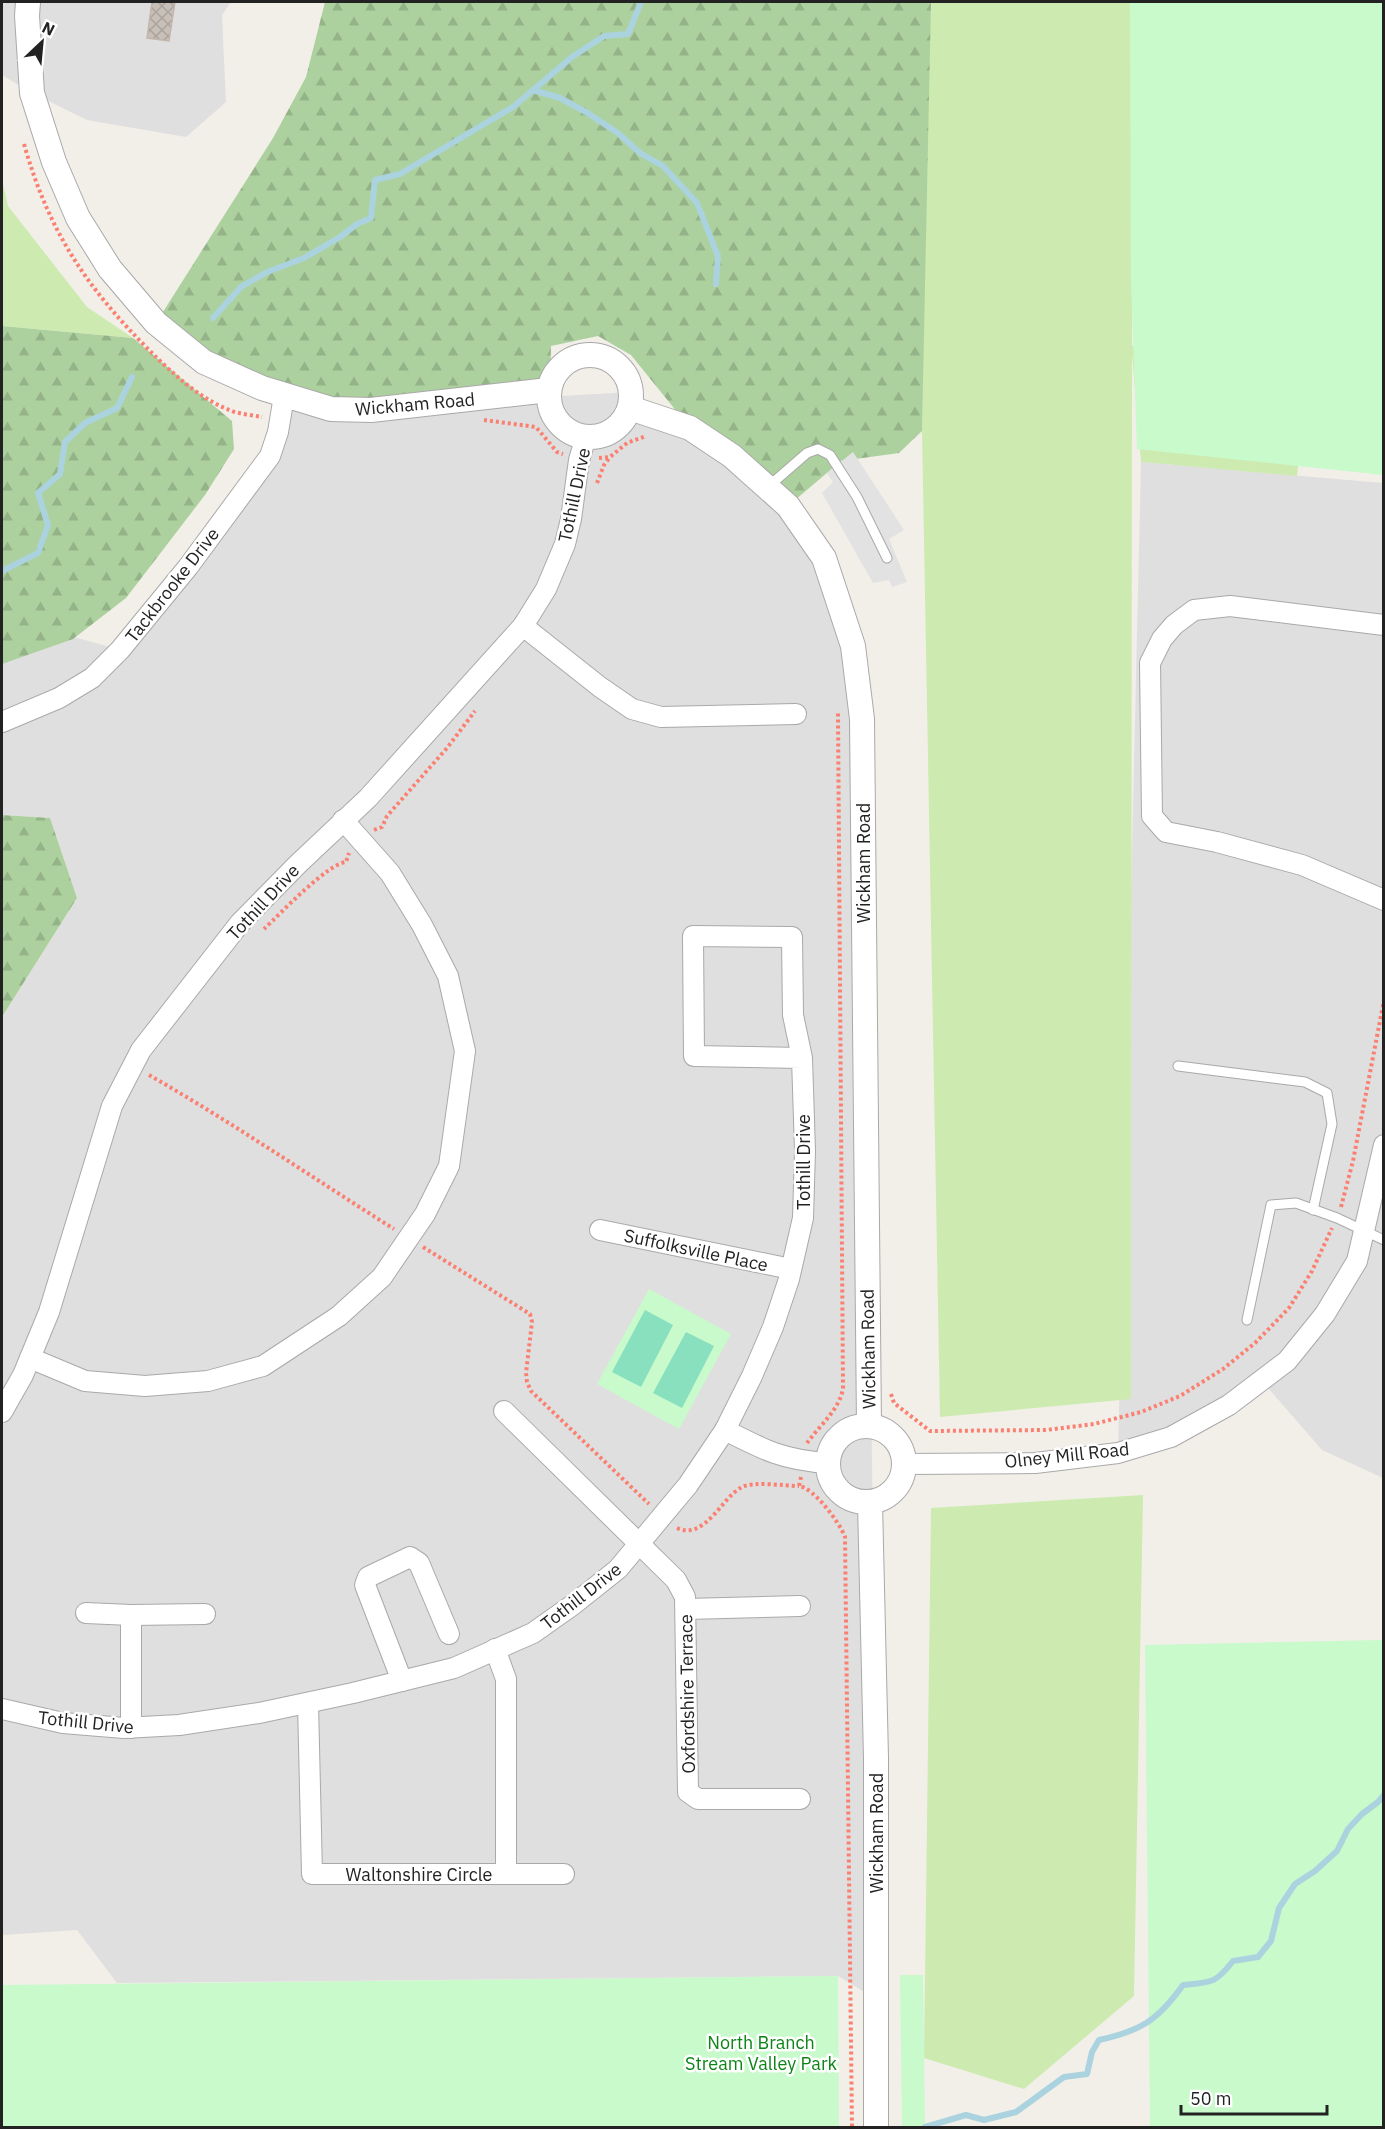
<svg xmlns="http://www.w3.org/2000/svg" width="1385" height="2129" font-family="'IBM Plex Sans',sans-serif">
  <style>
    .residential { fill: #e0dfdf }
    .grass { fill: #cdebb0 }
    .forest { fill: url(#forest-firs) }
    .park { fill: #c8facc }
    .pitch { fill: #88e0be }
    .parking { fill: #e2e2e2 }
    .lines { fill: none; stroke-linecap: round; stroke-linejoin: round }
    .stream { stroke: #aad3df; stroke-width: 6 }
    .building { fill: url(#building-cross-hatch); stroke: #c4b6ab; stroke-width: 1.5 }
    .service-casing { stroke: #a9a9a9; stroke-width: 11 }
    .minor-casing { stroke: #a9a9a9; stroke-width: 22 }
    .tertiary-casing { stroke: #a9a9a9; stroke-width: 26 }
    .path { stroke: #fa8072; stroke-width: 4; stroke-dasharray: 3 3; stroke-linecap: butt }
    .service { stroke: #fff; stroke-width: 9 }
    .minor { stroke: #fff; stroke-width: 20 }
    .tertiary { stroke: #fff; stroke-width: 24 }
    .labels { text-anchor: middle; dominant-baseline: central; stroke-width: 5; stroke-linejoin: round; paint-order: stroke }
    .street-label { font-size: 18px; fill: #222; stroke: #fff }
    .park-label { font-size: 18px; fill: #0c8416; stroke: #fff }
  </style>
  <defs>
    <pattern id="forest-firs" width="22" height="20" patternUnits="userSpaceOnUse" patternTransform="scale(1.5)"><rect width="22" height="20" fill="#add19e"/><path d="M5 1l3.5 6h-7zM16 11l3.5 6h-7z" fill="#95b388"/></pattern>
    <pattern id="building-cross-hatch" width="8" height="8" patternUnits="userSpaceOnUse" patternTransform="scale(1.5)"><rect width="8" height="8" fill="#c7bfb8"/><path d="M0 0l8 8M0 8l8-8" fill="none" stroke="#aba49e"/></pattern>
  </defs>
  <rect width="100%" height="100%" fill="#f2efe9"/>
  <g class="residential">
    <polygon points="2,2 231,2 222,15 226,102 186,137 87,120 32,93 2,75"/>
    <polygon points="631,392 732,456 824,558 862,719 876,1758 876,1999 838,1976 117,1983 77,1930 2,1935 2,1017 77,898 50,818 2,815 2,617 121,650 270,456 284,396 439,403"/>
    <polygon points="1141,462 1383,483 1383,1478 1322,1450 1262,1381 1118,1453"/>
  </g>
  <g class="grass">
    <polygon points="926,2 1132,2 1132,346 1238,302 1384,257 1303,418 1297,476 1141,462 1132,354 1131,1399 940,1417 922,431"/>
    <polygon points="2,179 8,206 87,307 133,338 2,326"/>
    <polygon points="1143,1495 1134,1996 1024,2089 924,2058 931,1508"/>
  </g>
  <g class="forest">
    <polygon points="325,2 931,2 922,431 899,453 841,461 788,506 690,428 631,355 598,336 551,346 550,390 439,403 284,396 156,323 273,138 306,77"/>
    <polygon points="2,326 133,338 232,421 234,449 205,495 126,598 73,639 2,664"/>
    <polygon points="2,815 50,818 77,898 2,1017"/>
  </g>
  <g class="park">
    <polygon points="1130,2 1383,2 1383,475 1137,449 1131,282"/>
    <polygon points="649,1289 731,1334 679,1429 597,1384"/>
    <polygon points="1383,1640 1383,2127 1150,2127 1145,1645"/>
    <polygon points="900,1975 923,1975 925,2127 902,2127"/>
    <polygon points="838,1976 839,2127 2,2127 2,1985"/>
  </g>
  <g class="pitch">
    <polygon points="645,1310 673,1325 641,1387 612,1372"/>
    <polygon points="686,1332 714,1346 682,1408 653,1393"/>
  </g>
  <polygon class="parking" points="853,452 904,530 889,539 907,582 892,587 889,580 873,583 822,493 833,482 827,473"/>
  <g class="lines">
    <g class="stream">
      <polyline points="533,90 560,98 586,112 618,133 640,153 663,166 697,203 718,256 716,284"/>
      <polyline points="213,318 241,287 267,272 304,258 340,237 357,224 371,218 375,180 400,174 513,107 572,57 604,36 628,34 641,2"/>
      <polyline points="2,571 38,553 48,525 38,493 60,474 65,442 85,423 117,408 132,377"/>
      <path d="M 925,2127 L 966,2115 L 984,2120 L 1016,2112 L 1064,2077 L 1087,2074 L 1092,2052 L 1099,2040 C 1141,2031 1158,2020 1183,1985 C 1212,1982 1215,1984 1233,1961 L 1258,1957 L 1271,1941 L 1279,1908 L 1295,1884 L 1315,1871 L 1337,1851 L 1348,1829 L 1362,1814 L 1378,1802 L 1384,1795"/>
    </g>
  </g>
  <polygon class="building" points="152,2 175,2 169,41 147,38"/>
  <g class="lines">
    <defs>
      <g id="service">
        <polyline points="769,486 807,453 818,449 830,455 857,497 887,558"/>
        <polyline points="1178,1066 1305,1082 1327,1093 1332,1124 1313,1210"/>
        <polyline points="1247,1320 1271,1205 1296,1203 1337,1218 1384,1240"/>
      </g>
      <g id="minor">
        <polyline points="1384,625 1230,606 1194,610 1174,625 1162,639 1150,663 1152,816 1166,832 1217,842 1302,865 1384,900"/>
        <polyline points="523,626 600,687 632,709 661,717 796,714"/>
        <polyline points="2,722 59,698 92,678 120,650 188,567 270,456 278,432 284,396"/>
        <polyline points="600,1230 791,1269"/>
        <polyline points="30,1358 85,1381 145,1386 208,1381 263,1366 339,1316 382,1277 425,1214 449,1166 465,1051 448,976 422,925 390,873 343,820"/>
        <polyline points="504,1411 676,1580 685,1597 688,1792 698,1799 800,1799"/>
        <polyline points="2,1412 23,1375 49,1312 112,1106 141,1050 240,923 298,864 368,798 523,626 546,589 565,544 571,519 579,460 586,437"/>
        <path d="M 725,1430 C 764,1450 783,1460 828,1463"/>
        <polyline points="905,1464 1035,1463 1118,1453 1171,1437 1229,1405 1287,1361 1325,1314 1357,1261 1384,1145"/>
        <polyline points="686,1609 800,1606"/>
        <polyline points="86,1613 131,1615 205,1614"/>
        <polyline points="402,1681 365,1585 368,1577 410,1557 419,1563 449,1634"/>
        <polyline points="308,1703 312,1874 506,1874 506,1679 495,1649"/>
        <polyline points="2,1709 63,1723 124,1728 179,1725 259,1713 353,1693 454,1668 533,1633 574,1604 618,1569 688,1485 725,1430 752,1376 773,1327 789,1279 803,1218 805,1151 802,1058 793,1015 792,937 693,936 694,1056 802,1058"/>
        <polyline points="131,1728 131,1615"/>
        <polyline points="506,1874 564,1874"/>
      </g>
      <g id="tertiary">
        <polyline points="28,2 27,16 32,93 54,162 78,218 110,269 156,323 204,362 262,388 331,409 371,410 549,390"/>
        <circle cx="590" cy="396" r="41"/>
        <polyline points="630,408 690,428 732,456 788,506 824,558 853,646 862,719 869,1426"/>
        <circle cx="866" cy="1464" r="38"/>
        <polyline points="870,1503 876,1758 876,2128"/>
      </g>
    </defs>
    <use href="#service" class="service-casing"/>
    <use href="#minor" class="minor-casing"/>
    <use href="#tertiary" class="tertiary-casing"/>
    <g class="path">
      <path d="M 24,144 C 49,232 86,287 151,352 C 172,373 198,397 227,409 C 237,414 251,415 262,417"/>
      <polyline points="484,420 536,427 557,452 563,454"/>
      <polyline points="599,458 610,457 627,443 646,436"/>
      <polyline points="597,483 604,465 610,457"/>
      <polyline points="374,830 382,827 387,816 447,748 475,711"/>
      <path d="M 264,929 C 280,914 327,864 346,862 L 349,853"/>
      <path d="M 149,1075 C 233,1123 313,1178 394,1229"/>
      <polyline points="1341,1207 1353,1161 1384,1000"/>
      <polyline points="423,1247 530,1314 532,1322 526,1373 527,1382 531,1391 649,1504"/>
      <polyline points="891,1394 894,1403 930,1431 1046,1430 1094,1424 1141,1412 1180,1396 1223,1369 1255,1343 1289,1308 1312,1271 1332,1228"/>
      <path d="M 807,1443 C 820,1425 840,1409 843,1388 L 838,713"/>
      <path d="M 801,1477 L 799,1486 C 814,1488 840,1523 845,1537 L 852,2128"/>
      <path d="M 677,1528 C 705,1541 722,1497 742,1487 C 754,1481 785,1486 799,1486"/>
      <polyline points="1383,2128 1384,2126"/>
    </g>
    <use href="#service" class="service"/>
    <use href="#minor" class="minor"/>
    <use href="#tertiary" class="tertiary"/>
  </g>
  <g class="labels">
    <g class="street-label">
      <text transform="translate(415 404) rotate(-5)">Wickham Road</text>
      <text transform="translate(574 495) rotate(-78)">Tothill Drive</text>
      <text transform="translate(172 585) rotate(-52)">Tackbrooke Drive</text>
      <text transform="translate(863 863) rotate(-90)">Wickham Road</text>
      <text transform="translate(263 902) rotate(-47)">Tothill Drive</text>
      <text transform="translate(803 1162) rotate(-90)">Tothill Drive</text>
      <text transform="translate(696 1250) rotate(12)">Suffolksville Place</text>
      <text transform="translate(868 1349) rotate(-91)">Wickham Road</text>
      <text transform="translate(1067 1455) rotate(-6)">Olney Mill Road</text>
      <text transform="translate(581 1596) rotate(-38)">Tothill Drive</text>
      <text transform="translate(687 1694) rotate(-91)">Oxfordshire Terrace</text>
      <text transform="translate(86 1722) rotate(6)">Tothill Drive</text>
      <text transform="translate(876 1833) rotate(-90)">Wickham Road</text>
      <text x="419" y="1874">Waltonshire Circle</text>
    </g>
    <g class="park-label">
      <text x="761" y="2042">North Branch<tspan x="761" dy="21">Stream Valley Park</tspan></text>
    </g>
  </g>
  <rect width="1385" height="2129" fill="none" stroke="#222222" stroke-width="6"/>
  <g transform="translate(42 42) rotate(26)" stroke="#ffffff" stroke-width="4.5" paint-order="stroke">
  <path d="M0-4.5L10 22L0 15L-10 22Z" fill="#222222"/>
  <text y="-9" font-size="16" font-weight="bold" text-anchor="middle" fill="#222222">N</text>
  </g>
  <path d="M1181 2105v9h146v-9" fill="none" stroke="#222222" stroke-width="3"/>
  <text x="1190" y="2105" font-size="18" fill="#222222" stroke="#ffffff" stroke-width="4.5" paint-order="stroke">50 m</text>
</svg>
